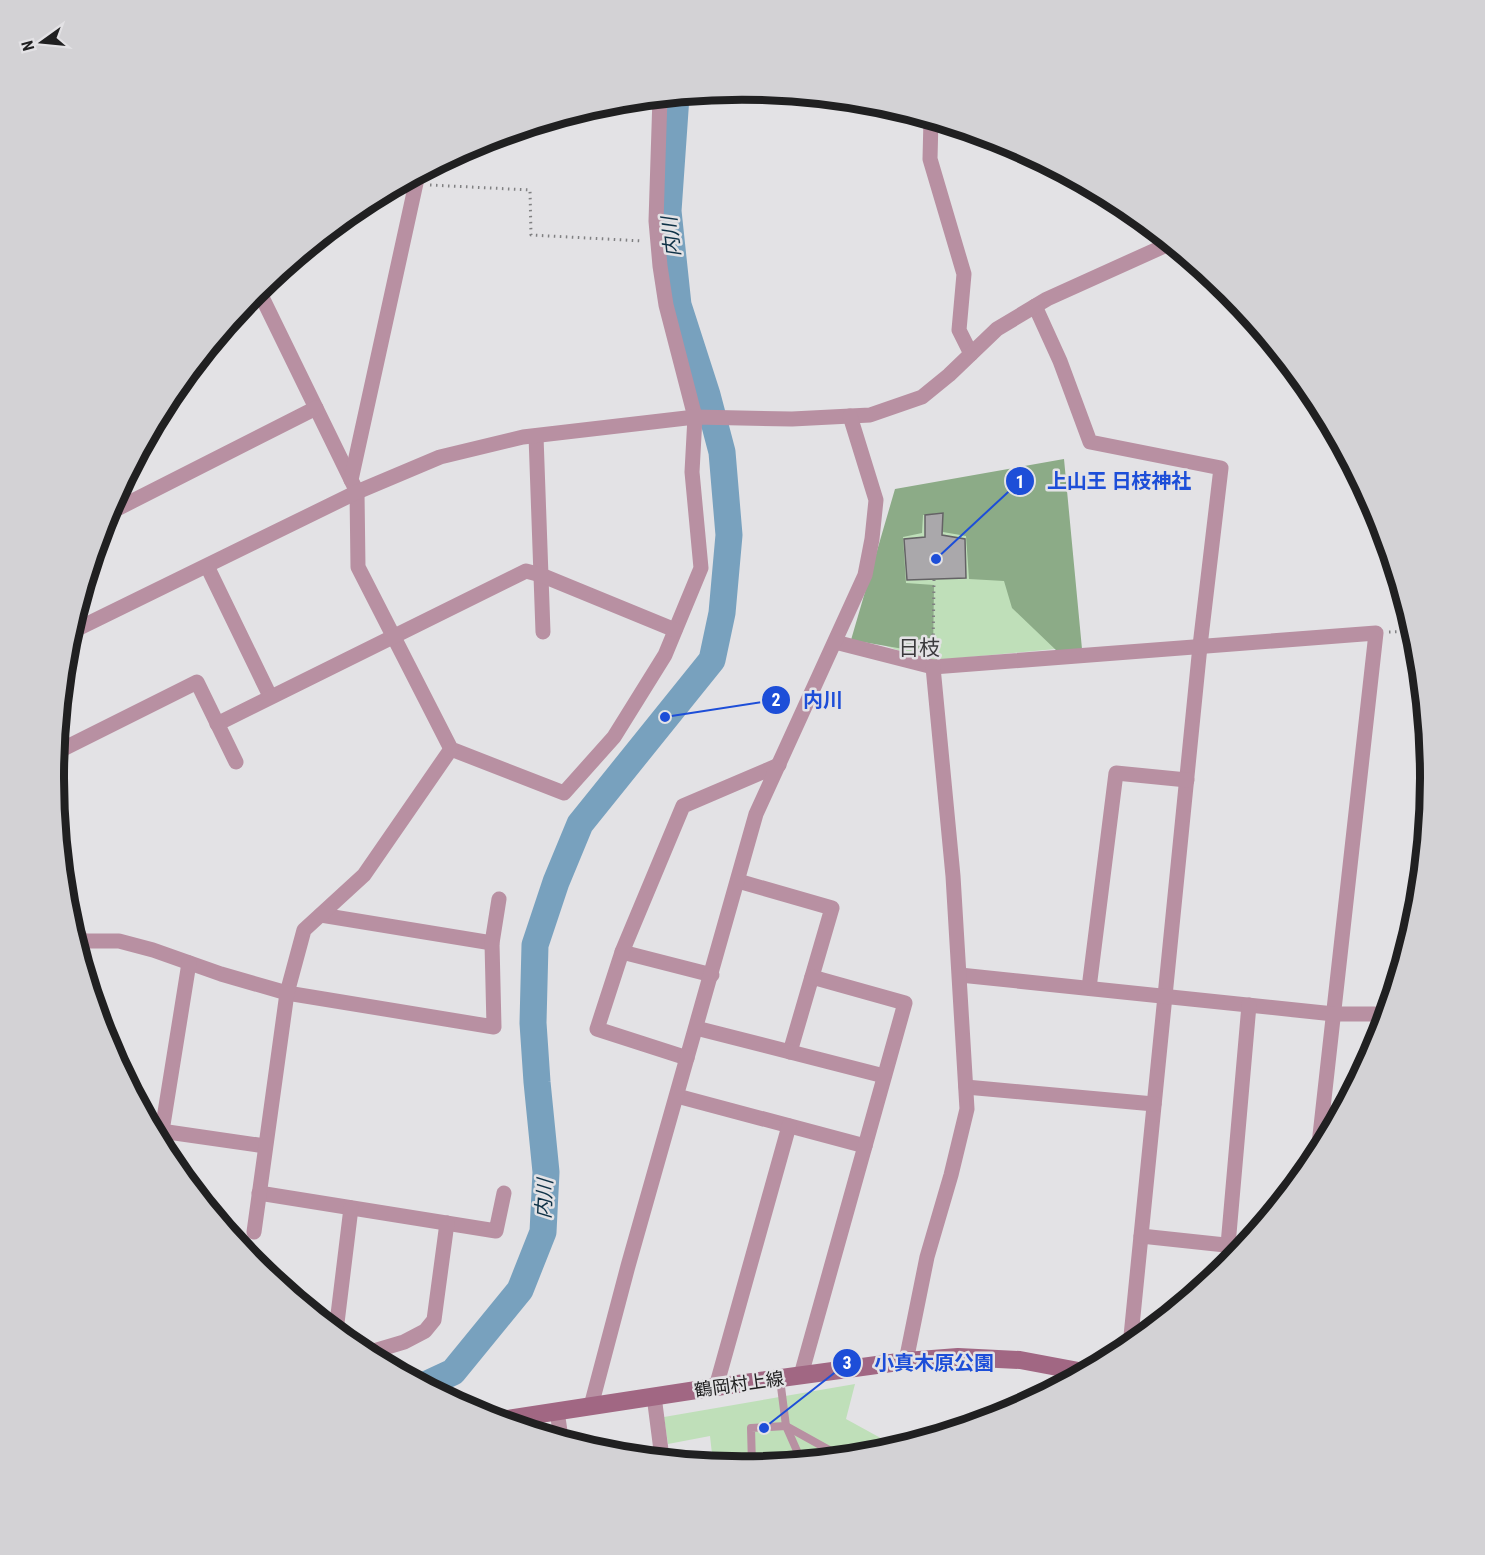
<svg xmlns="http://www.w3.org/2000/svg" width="1485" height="1555" font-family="'Roboto Condensed','Noto Sans JP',sans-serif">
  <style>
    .green { fill: #bfdfb9 }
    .forest { fill: #8cab87 }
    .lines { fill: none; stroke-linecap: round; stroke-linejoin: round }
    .river { stroke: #78a1be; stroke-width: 27 }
    .building { fill: #aaa8ab; stroke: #646265; stroke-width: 1.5 }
    .path { stroke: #808082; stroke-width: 3; stroke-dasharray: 1.5 4.5; stroke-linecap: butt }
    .lane { stroke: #b890a2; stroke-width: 8 }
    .street { stroke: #b890a2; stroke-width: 15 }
    .secondary { stroke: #a16783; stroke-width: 18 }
    .labels { text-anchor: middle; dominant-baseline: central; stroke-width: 5; stroke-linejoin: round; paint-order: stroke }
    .street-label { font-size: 18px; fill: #202021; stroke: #e3e2e5 }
    .water-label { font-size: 20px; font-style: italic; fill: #0e3146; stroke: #e3e2e5 }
    .quarter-label { font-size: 21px; fill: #3a393c; stroke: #e3e2e5 }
    .rim { fill: none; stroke: #202021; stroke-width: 8 }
    .leader { fill: none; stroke: #1d4ed8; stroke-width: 2 }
    .callout-dot { fill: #1d4ed8; stroke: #e3e2e5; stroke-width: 2 }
    .mark-label { font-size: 18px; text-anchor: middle; font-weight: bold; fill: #fff }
    .callout-label { font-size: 20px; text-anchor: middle; font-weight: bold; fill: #1d4ed8; stroke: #e3e2e5; stroke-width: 5; stroke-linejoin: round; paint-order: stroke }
  </style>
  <rect width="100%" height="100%" fill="#e3e2e5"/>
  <g class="green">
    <polygon points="1059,466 1076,647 928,661 858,636 898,491"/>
    <polygon points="855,1384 846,1419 897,1447 876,1453 742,1466 713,1463 710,1436 668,1444 664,1417"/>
  </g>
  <polygon class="forest" points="1064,459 1082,649 1058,652 1012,608 1004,581 969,579 966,536 943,532 943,513 923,515 922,533 903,537 906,583 934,585 933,654 851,640 895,489"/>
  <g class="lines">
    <polyline class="river" points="425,1385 453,1372 520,1290 543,1232 546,1172 537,1082 533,1023 535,945 556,882 580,824 712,660 722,613 729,535 722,452 707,395 678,305 668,211 676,96"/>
  </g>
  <polygon class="building" points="943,513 942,535 965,539 966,578 907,580 904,539 925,537 925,515"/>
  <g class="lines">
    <g class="path">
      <polyline points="430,185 530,190 531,235 643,241"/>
      <polyline points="1389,632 1414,631"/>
      <polyline points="933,653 934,580"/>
    </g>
    <g class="lane">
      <polyline points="786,1426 840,1456"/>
      <polyline points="786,1426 801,1460"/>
      <polyline points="752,1465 751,1428 786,1426 780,1379"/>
    </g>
    <g class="street">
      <polyline points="931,119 930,159 964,274 959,330 971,354"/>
      <polyline points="258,289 357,492 358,567 451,749 564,793 614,737 665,655 701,568 692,472 695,417 666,305 660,266 656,221 660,97"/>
      <polyline points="1035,306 1060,361 1090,442 1221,468 1200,646 1130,1346"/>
      <polyline points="536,436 543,632"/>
      <polyline points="351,480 418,174"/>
      <polyline points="107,514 316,408"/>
      <polyline points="207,566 270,696"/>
      <polyline points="71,632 357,492 440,457 523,437 695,417 792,419 870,415 922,397 949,375 997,329 1047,299 1171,243"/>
      <polyline points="835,642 933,667 1376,633 1318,1153"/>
      <polyline points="217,724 526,571 541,575 675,630"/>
      <polyline points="57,752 197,682 236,762"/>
      <polyline points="738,881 832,908 790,1052"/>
      <polyline points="68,913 82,941 80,954"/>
      <polyline points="321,915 492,943"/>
      <polyline points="76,941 119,941 153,950 221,974 287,993 494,1027 492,943 499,899"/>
      <polyline points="622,952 712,975"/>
      <polyline points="960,975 1334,1014 1375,1014 1382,1020 1366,1064"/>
      <polyline points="1089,988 1116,773 1187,780"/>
      <polyline points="696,1028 884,1076"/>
      <polyline points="687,1058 597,1029 622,952 683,806 779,765"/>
      <polyline points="966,1087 1154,1104"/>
      <polyline points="677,1096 865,1146"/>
      <polyline points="154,1130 265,1146"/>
      <polyline points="162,1131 189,963"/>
      <polyline points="259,1193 496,1231 504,1193"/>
      <polyline points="254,1232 287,993 304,930 364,875 451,749"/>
      <polyline points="1141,1236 1244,1247"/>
      <polyline points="1228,1245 1249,1005"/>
      <polyline points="336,1331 351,1208"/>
      <polyline points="367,1353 404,1342 425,1331 434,1320 447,1223"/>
      <polyline points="906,1361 927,1257 951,1175 967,1109 953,876 933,667"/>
      <polyline points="801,1375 905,1003 812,977"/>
      <polyline points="716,1387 789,1126"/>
      <polyline points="654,1396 662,1458"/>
      <polyline points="591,1406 628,1266 756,814 865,575 872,539 876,500 850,416"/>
      <polyline points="557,1411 561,1438"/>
    </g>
    <polyline class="secondary" points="501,1420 716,1387 906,1361 958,1357 1020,1360 1084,1372"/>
  </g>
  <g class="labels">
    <g class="street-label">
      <text transform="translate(739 1384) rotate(-8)">鶴岡村上線</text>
    </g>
    <g class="water-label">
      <text transform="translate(671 237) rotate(-96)">内川</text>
      <text transform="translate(544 1199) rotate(-87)">内川</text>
    </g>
    <g class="quarter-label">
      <text x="919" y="648">日枝</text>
    </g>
  </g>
  <path d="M0 0H1485V1555H0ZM64 778a678 678 0 1 1 1356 0a678 678 0 1 1-1356 0Z" fill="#d3d2d5" fill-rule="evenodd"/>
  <path class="rim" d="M64 778a678 678 0 1 1 1356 0a678 678 0 1 1-1356 0Z"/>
  <path class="leader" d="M936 559L1020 481M665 717L776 700M764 1428L847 1363"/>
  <g class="callout-dot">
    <circle cx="936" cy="559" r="6"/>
    <circle cx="665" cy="717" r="6"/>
    <circle cx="764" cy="1428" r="6"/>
    <circle cx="1020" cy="481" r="15"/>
    <circle cx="776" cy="700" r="15"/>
    <circle cx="847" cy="1363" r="15"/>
  </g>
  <g class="mark-label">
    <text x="1020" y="488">1</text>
    <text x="776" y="706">2</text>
    <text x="847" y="1369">3</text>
  </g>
  <g class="callout-label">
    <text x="1119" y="488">上山王 日枝神社</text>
    <text x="823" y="707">内川</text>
    <text x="934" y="1370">小真木原公園</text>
  </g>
  <g transform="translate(42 42) rotate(255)" stroke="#e3e2e5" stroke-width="4.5" paint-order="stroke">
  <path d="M0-4.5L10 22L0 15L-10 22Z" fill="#202021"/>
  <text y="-9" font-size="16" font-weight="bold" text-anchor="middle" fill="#202021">N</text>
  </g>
</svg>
